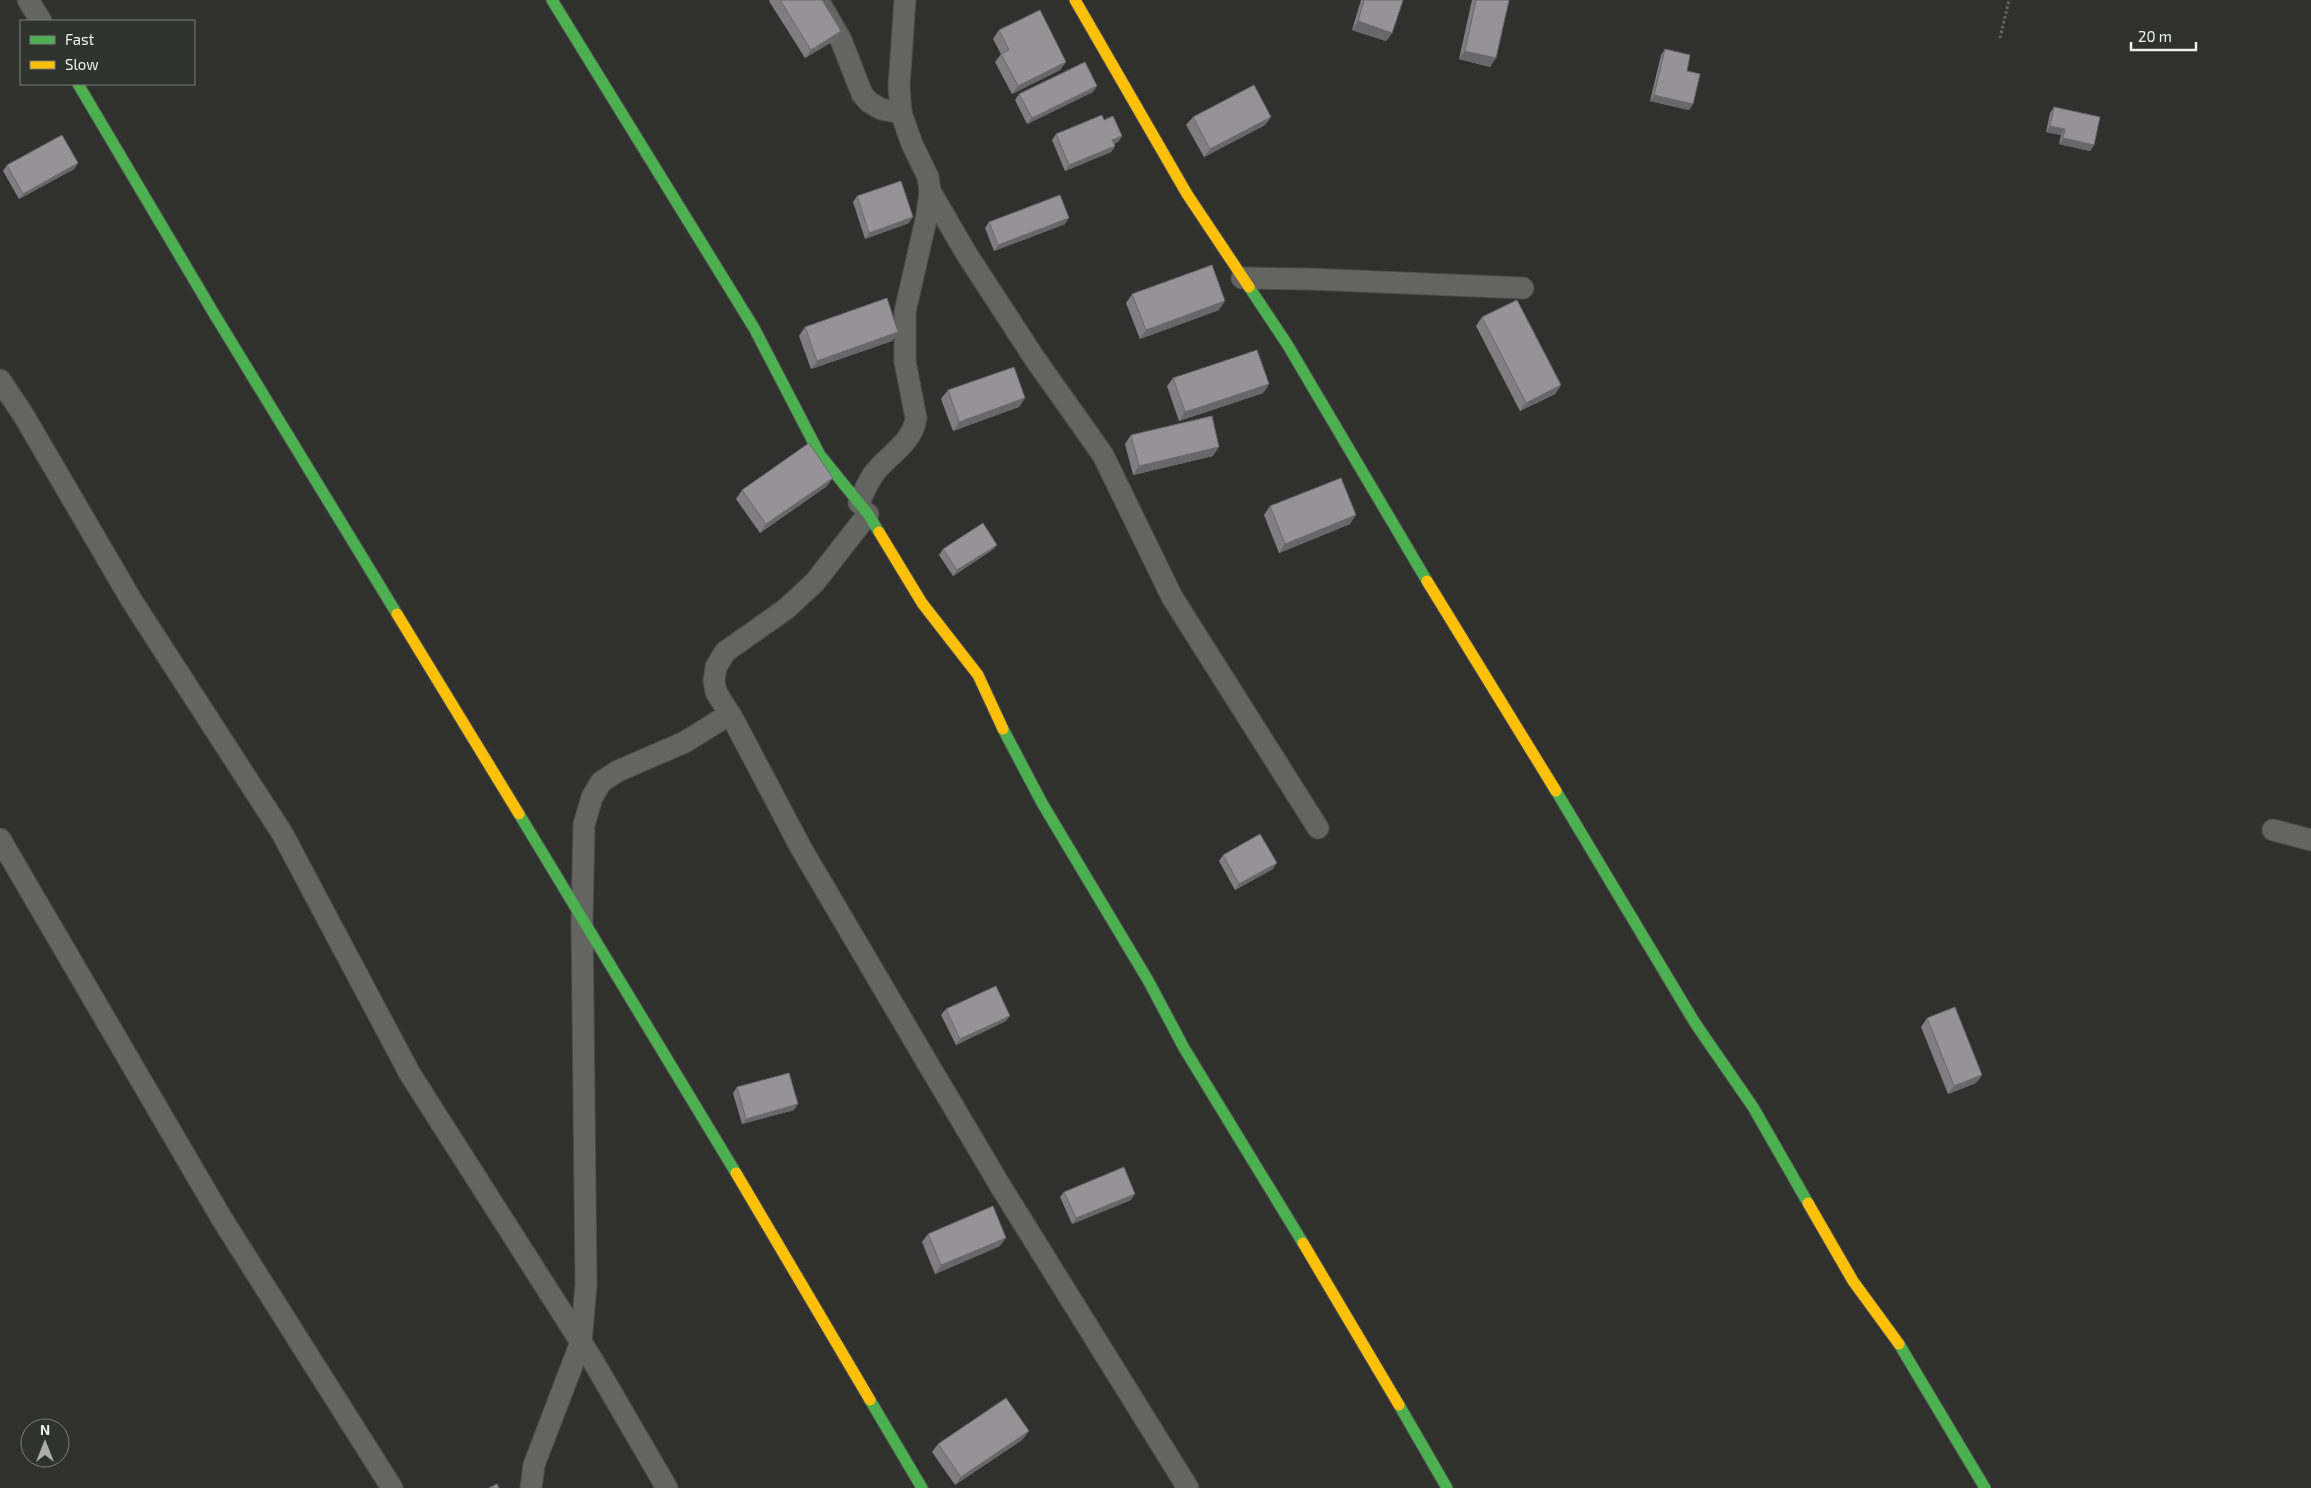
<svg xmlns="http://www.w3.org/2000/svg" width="2311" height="1488" font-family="'Exo 2',sans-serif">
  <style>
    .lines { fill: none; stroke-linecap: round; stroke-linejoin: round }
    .street-casing { stroke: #4c4d4b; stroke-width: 23 }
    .fast-casing { stroke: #4c4d4b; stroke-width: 13 }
    .slow-casing { stroke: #4c4d4b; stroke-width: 13 }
    .path { stroke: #676866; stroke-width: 3; stroke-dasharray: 2.5 2.5; stroke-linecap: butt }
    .street { stroke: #646463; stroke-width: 21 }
    .fast { stroke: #4caf50; stroke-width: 11 }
    .slow { stroke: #ffc107; stroke-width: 11 }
    .wall { fill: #807e83 }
    .shaded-wall { fill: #68676a }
    .building { fill: #959398; stroke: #68676a }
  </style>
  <rect width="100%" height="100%" fill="#30312f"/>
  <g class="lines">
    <defs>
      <g id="street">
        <polyline points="28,0 41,21"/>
        <polyline points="818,0 841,40 862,94 869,102 881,109 901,113"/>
        <polyline points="930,191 966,253 1035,359 1103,455 1172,597 1318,828"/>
        <polyline points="1242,278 1309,279 1523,288"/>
        <polyline points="0,380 24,416 132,601 282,833 410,1074 593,1361 667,1488"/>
        <path d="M 859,503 C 864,492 868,480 876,471 C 890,454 913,442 916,418 L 905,362 L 905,312 L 927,215 L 930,191 L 928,177 L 912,144 L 901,113 L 899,86 L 905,0"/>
        <polyline points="868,514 815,582 786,609 725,652 716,667 714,681 716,692 734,721 801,848 924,1057 1001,1187 1188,1488"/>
        <polyline points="2273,830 2311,840"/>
        <polyline points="0,839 222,1219 392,1488"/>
        <polyline points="531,1488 534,1465 581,1342 586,1285 582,917 584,825 592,797 601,782 618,771 685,742 730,714"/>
      </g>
      <g id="fast">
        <polyline points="552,0 754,328 820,455 868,514 879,532"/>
        <polyline points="78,84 213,312 397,614"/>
        <polyline points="1249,287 1287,344 1427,581"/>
        <polyline points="1003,729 1042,803 1149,982 1184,1048 1303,1243"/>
        <polyline points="1556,791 1695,1023 1753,1107 1808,1203"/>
        <polyline points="519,814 736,1173"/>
        <polyline points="1899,1344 1985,1488"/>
        <polyline points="870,1400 922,1488"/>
        <polyline points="1399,1405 1447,1488"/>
      </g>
      <g id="slow">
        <polyline points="1075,0 1187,194 1249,287"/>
        <polyline points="879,532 922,603 978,675 1003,729"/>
        <polyline points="1427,581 1556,791"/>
        <polyline points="397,614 519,814"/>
        <polyline points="736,1173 870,1400"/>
        <polyline points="1808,1203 1853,1281 1899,1344"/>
        <polyline points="1303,1243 1399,1405"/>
      </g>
    </defs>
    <use href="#street" class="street-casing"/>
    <use href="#fast" class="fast-casing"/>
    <use href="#slow" class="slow-casing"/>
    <polyline class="path" points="2000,38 2009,0"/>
    <use href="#street" class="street"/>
    <use href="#fast" class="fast"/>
    <use href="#slow" class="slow"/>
  </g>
  <g class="wall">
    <polygon points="770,0 822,0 841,31 835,40 805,58 769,1"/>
    <polygon points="1361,0 1403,0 1392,33 1386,41 1352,30"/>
    <polygon points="1472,0 1509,0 1490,67 1459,59"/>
    <polygon points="999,30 1066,62 1060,70 1012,94 995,62 1001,54 993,39"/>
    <polygon points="1665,49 1687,71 1693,104 1689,110 1650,101 1661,55"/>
    <polygon points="1097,86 1093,92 1027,124 1015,100 1019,94"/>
    <polygon points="2054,107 2094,145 2090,151 2059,144 2061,135 2046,132 2050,113"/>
    <polygon points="1193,117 1271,117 1265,125 1204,157 1186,125"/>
    <polygon points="1104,120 1122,136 1118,142 1114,144 1115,146 1111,152 1065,171 1052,140 1056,134"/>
    <polygon points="78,163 74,169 19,199 3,171 7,165"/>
    <polygon points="857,196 909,223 865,239 853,202"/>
    <polygon points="989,222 1065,224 994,251 985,228"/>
    <polygon points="1132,294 1219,310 1140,339 1126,303"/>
    <polygon points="1482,317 1561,385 1555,394 1520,411 1476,326"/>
    <polygon points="805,327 898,332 892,341 811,369 799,336"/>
    <polygon points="1173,378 1269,384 1263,393 1179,421 1167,386"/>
    <polygon points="948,390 1025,398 1019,407 953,431 941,399"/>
    <polygon points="1131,435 1213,456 1133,475 1125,444"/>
    <polygon points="827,486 760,533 736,499 742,490"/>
    <polygon points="1270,506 1350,524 1279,553 1264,515"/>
    <polygon points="997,545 992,550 953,576 939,555 943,549"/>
    <polygon points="1223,855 1273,869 1235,890 1219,861"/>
    <polygon points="946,1009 1006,1021 956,1045 941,1015"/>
    <polygon points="1927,1018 1982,1075 1976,1083 1948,1094 1921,1027"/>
    <polygon points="737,1087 794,1110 742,1124 733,1093"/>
    <polygon points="1064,1192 1131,1200 1072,1224 1060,1197"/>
    <polygon points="928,1234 1000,1246 935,1274 922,1242"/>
    <polygon points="1029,1431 1022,1440 955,1485 932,1452 938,1444"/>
  </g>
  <g class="shaded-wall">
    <polygon points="1358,21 1392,33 1386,41 1352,30"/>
    <polygon points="841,31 835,40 805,58 811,50"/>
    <polygon points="1465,51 1496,58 1490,67 1459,59"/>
    <polygon points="1066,62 1060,70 1012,94 1018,86"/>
    <polygon points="1097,86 1093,92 1027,124 1032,118"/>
    <polygon points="1654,95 1693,104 1689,110 1650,101"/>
    <polygon points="1271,117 1265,125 1204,157 1210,149"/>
    <polygon points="2050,126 2065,129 2061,135 2046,132"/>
    <polygon points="1122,136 1118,142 1108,146 1112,140"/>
    <polygon points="2063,138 2094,145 2090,151 2059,144"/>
    <polygon points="1115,146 1111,152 1065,171 1069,165"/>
    <polygon points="78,163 74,169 19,199 23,194"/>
    <polygon points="913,217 909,223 865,239 869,233"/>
    <polygon points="1069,218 1065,224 994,251 998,245"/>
    <polygon points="1225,301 1219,310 1140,339 1146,330"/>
    <polygon points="898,332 892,341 811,369 817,361"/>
    <polygon points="1269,384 1263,393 1179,421 1185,412"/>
    <polygon points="1561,385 1555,394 1520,411 1526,403"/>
    <polygon points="1025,398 1019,407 953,431 959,422"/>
    <polygon points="1219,447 1213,456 1133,475 1139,466"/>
    <polygon points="833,478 827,486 760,533 766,524"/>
    <polygon points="1356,515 1350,524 1279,553 1285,544"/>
    <polygon points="997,545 992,550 953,576 957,570"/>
    <polygon points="1277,863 1273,869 1235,890 1239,884"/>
    <polygon points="1010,1016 1006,1021 956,1045 960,1039"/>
    <polygon points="1982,1075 1976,1083 1948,1094 1954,1086"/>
    <polygon points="798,1104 794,1110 742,1124 746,1119"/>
    <polygon points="1135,1194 1131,1200 1072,1224 1076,1218"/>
    <polygon points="1006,1238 1000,1246 935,1274 941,1265"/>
    <polygon points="1029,1431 1022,1440 955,1485 961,1477"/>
  </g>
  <g class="building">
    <polygon points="780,0 822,0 841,31 811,50"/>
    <polygon points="1364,0 1403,0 1392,33 1358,21"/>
    <polygon points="1476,0 1509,0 1496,58 1465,51"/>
    <polygon points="1040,10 1066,62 1018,86 1001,54 1009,50 999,30"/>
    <polygon points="1665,49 1690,55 1687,71 1700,74 1693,104 1654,95"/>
    <polygon points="1085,62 1097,86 1032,118 1019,94"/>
    <polygon points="1254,85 1271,117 1210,149 1193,117"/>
    <polygon points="2054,107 2100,117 2094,145 2063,138 2065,129 2050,126"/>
    <polygon points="1102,115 1104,120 1113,116 1122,136 1112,140 1115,146 1069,165 1056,134"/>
    <polygon points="62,135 78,163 23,194 7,165"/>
    <polygon points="901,181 913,217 869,233 857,196"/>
    <polygon points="1060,195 1069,218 998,245 989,222"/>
    <polygon points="1212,265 1225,301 1146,330 1132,294"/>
    <polygon points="887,298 898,332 817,361 805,327"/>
    <polygon points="1517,300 1561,385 1526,403 1482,317"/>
    <polygon points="1257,350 1269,384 1185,412 1173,378"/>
    <polygon points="1014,367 1025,398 959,422 948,390"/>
    <polygon points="1212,416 1219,447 1139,466 1131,435"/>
    <polygon points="809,443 833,478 766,524 742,490"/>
    <polygon points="1341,478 1356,515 1285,544 1270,506"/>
    <polygon points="983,523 997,545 957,570 943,549"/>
    <polygon points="1260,834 1277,863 1239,884 1223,855"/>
    <polygon points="996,986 1010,1016 960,1039 946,1009"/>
    <polygon points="1955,1007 1982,1075 1954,1086 1927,1018"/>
    <polygon points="789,1073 798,1104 746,1119 737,1087"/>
    <polygon points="1124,1167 1135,1194 1076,1218 1064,1192"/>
    <polygon points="993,1206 1006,1238 941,1265 928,1234"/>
    <polygon points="1006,1398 1029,1431 961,1477 938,1444"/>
    <polygon points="497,1484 499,1488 489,1488"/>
  </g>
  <rect x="20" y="20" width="175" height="65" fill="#30322e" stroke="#7c7e7a"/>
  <rect x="30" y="36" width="25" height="8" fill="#4caf50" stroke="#7c7e7a"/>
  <text x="65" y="45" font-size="15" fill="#eff0ed">Fast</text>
  <rect x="30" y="61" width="25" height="8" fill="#ffc107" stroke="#7c7e7a"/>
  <text x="65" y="70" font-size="15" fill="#eff0ed">Slow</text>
  <g transform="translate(45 1443)"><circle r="24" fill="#30322e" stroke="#7c7e7a"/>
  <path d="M0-4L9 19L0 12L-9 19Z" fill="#acadaa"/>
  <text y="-8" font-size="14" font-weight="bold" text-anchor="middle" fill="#eff0ed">N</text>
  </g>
  <path d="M2131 42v8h65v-8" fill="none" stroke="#eff0ed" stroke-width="2.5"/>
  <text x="2138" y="42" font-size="15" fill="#eff0ed" stroke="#30322e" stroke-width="4" paint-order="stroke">20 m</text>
</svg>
